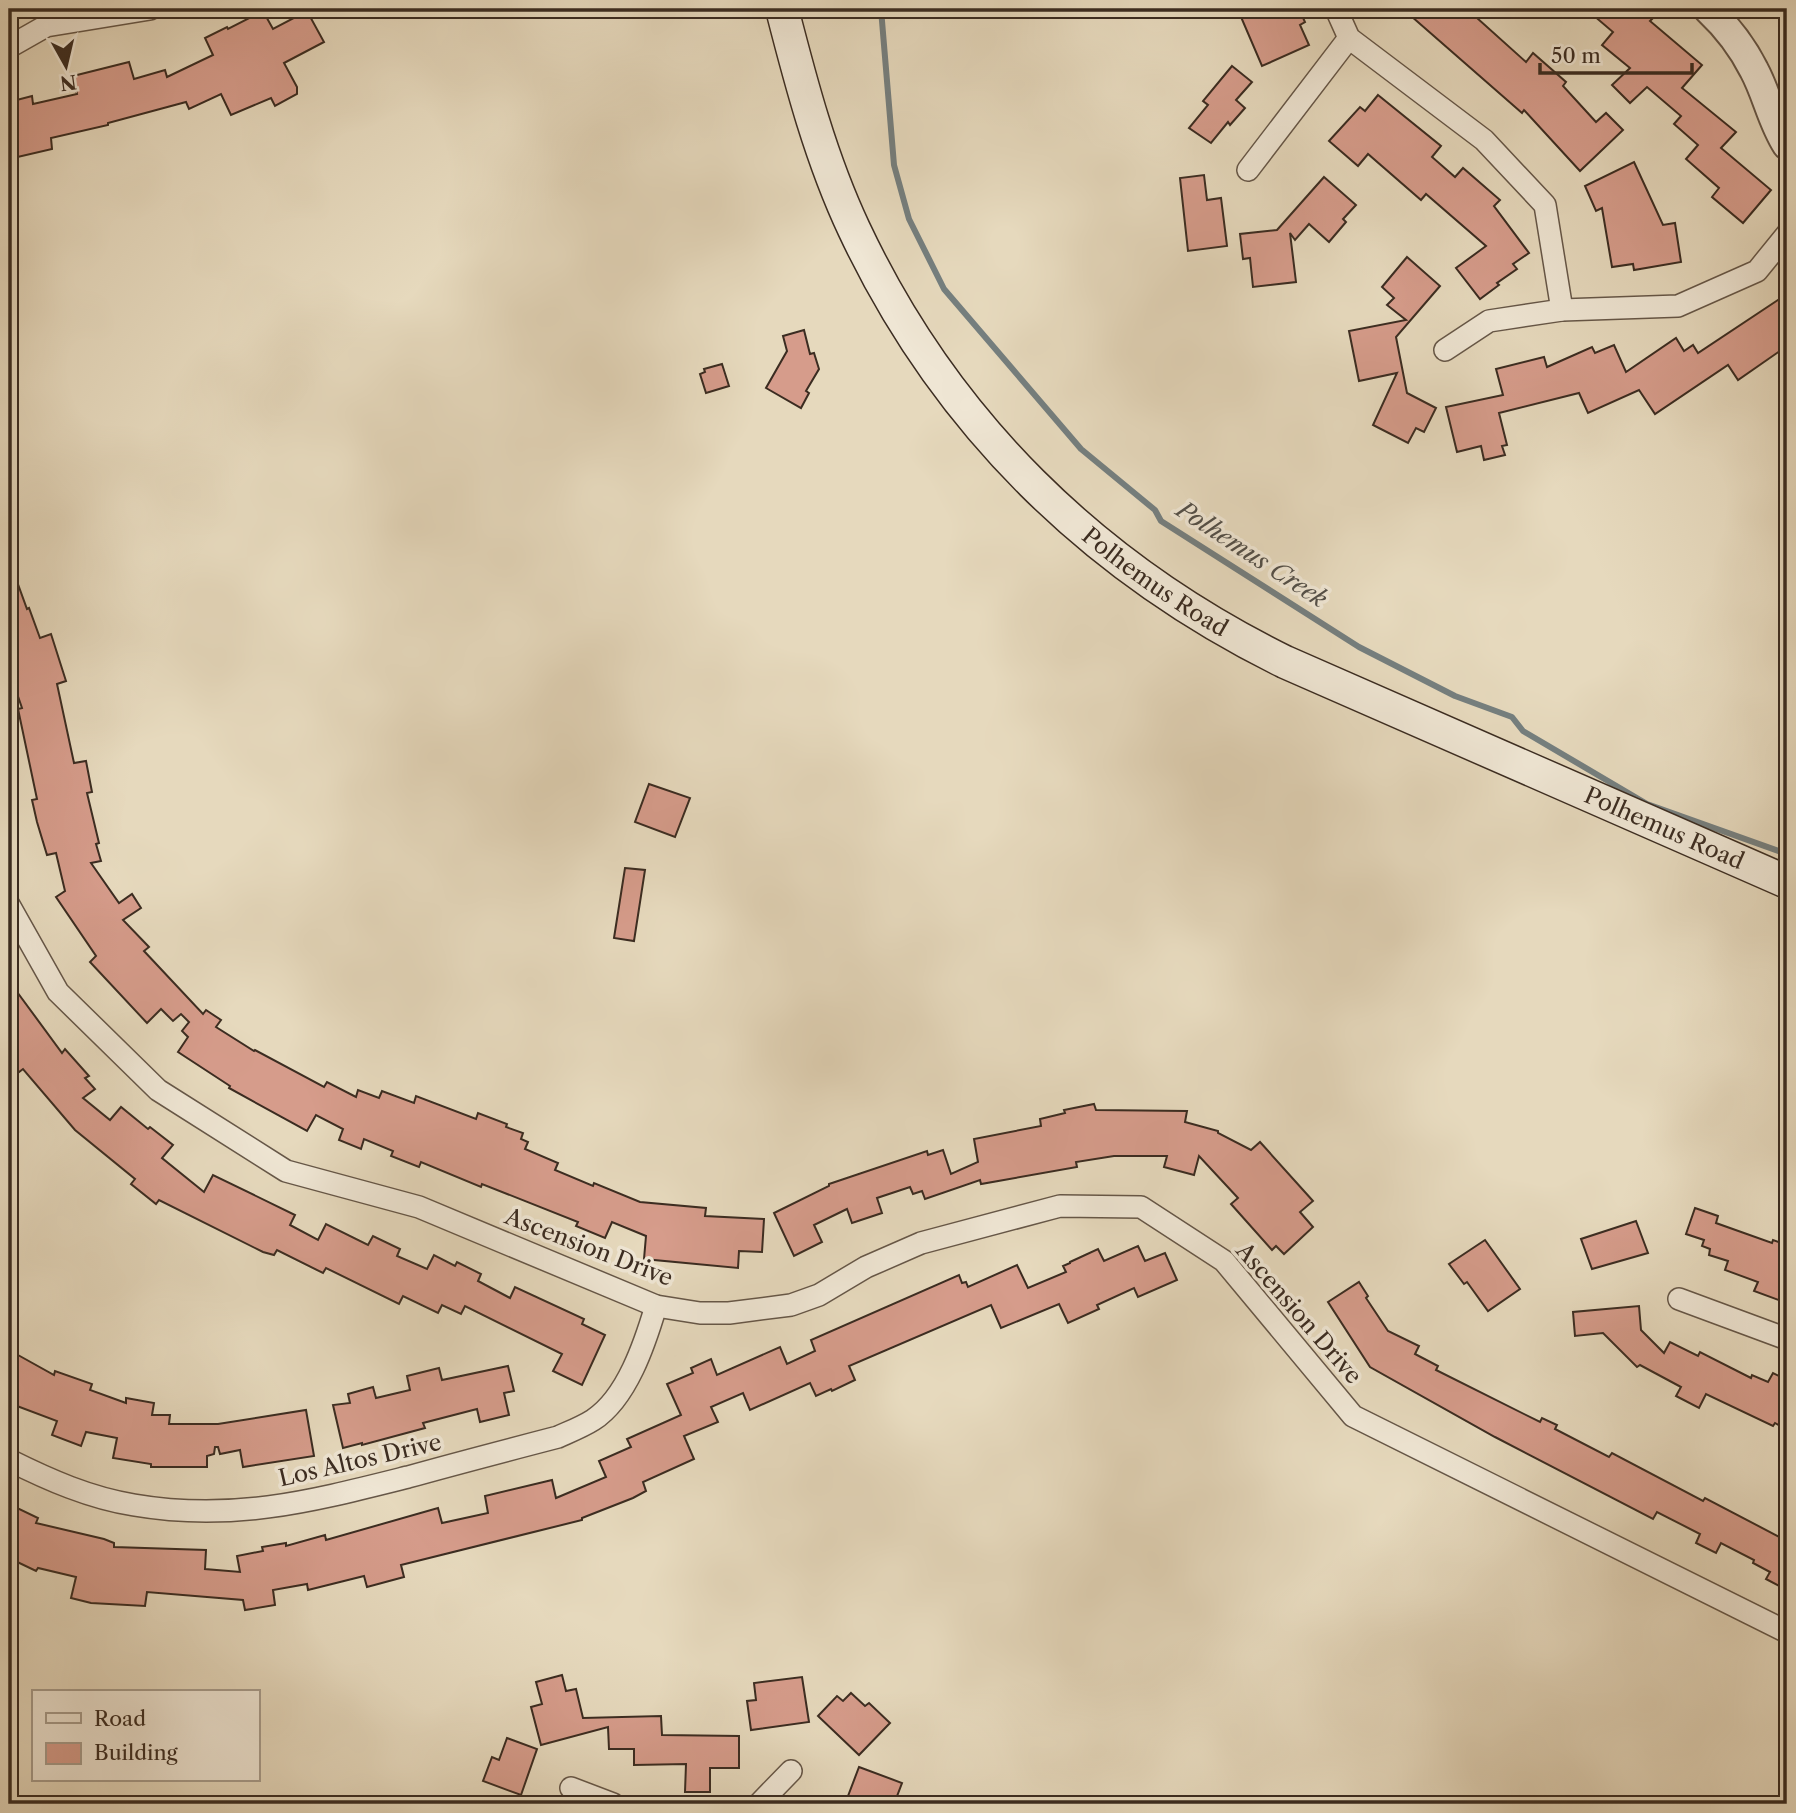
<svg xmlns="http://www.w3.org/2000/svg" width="1796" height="1813" font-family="'Libre Caslon Text',serif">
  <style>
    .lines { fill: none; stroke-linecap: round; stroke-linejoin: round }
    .stream { stroke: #757f7f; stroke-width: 6 }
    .building { fill: #d69c8b; stroke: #3b2c21; stroke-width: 2 }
    .minor-casing { stroke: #665748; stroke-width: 24 }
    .tertiary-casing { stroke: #665748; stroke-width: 32 }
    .secondary-casing { stroke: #3b2c21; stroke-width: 35 }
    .minor { stroke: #efe6d4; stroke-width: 21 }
    .tertiary { stroke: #efe6d4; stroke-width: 28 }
    .secondary { stroke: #efe6d4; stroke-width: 32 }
    .labels { text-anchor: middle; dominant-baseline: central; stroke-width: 7; stroke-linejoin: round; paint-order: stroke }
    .street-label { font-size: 23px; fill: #3b2c21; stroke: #efe6d4 }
    .water-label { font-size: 24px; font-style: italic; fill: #534f48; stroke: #efe6d4 }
  </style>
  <rect width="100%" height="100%" fill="#e6d9bd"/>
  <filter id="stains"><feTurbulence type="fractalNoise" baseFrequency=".00286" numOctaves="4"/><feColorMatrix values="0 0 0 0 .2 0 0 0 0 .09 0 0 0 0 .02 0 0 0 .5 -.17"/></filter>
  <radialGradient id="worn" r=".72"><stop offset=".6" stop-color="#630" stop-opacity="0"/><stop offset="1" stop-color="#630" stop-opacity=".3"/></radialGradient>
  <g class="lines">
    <polyline class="stream" points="881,9 894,165 909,219 944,289 1081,449 1155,510 1161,521 1359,647 1455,696 1512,717 1523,731 1647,804 1787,854"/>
  </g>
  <g class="building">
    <polygon points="1259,9 1299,9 1305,22 1300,25 1309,45 1262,66 1241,17"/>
    <polygon points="1403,9 1467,9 1526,62 1533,53 1566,82 1563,86 1596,122 1606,113 1623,130 1580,171 1524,110 1522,113"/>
    <polygon points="1586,9 1642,9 1653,18 1650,21 1702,65 1682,88 1736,132 1721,148 1771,190 1743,223 1712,197 1719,188 1686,159 1698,145 1674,124 1681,116 1647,87 1630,103 1612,85 1630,68 1602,45 1613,32"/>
    <polygon points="263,11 273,29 307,11 324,42 284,63 297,87 297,94 275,106 271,98 231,115 221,94 189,109 186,102 108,123 108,125 51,138 52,149 9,159 9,121 12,120 9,102 32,96 33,104 77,94 73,76 129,62 134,79 165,70 167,77 213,55 205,38 227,27 228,29"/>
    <polygon points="1232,66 1252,82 1236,100 1245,108 1230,125 1228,122 1211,143 1189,128 1208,105 1203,101"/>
    <polygon points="1378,95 1441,146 1432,157 1455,177 1463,168 1500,200 1494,206 1529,253 1513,264 1517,269 1497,283 1499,285 1480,299 1456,268 1486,246 1426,194 1421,200 1368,154 1358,166 1329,141 1360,107 1365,111"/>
    <polygon points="1634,162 1663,225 1675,223 1681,262 1634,270 1633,264 1612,267 1602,208 1596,211 1585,186"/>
    <polygon points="1204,175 1207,200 1221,198 1227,246 1188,251 1180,178"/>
    <polygon points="1324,177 1356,205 1343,219 1346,222 1329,242 1309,224 1295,240 1290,233 1296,282 1253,287 1250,258 1243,259 1240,234 1277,230"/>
    <polygon points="1407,257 1440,286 1396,337 1407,393 1436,408 1424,432 1416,428 1408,443 1373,425 1397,373 1359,381 1349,331 1406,320 1387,305 1394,298 1382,287"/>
    <polygon points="1787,294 1787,346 1738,380 1728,365 1655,414 1639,390 1588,413 1579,393 1499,413 1507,445 1502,446 1505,455 1484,460 1481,446 1457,452 1446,407 1503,395 1496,369 1544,357 1547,367 1592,347 1595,353 1614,345 1626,372 1676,338 1684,351 1693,345 1698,353"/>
    <polygon points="804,330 810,354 814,353 819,369 806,391 809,393 801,408 766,388 787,351 783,336"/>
    <polygon points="722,364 729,386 706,393 700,374 705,372 704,369"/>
    <polygon points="9,565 11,565 27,609 29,608 40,638 51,634 66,681 57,684 74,763 86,761 92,792 87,793 99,843 96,844 101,861 91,863 119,903 132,894 141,908 123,920 149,947 144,951 203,1014 206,1010 221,1020 216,1027 254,1051 255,1050 324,1087 327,1082 356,1097 358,1090 379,1098 382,1091 414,1103 416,1096 476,1119 478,1113 507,1124 506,1127 523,1133 521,1139 528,1142 525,1149 558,1163 555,1170 593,1186 594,1183 640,1202 706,1208 705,1216 764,1219 762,1252 739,1251 738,1268 644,1259 646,1236 612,1222 605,1238 576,1226 578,1222 482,1184 481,1187 421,1162 419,1167 391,1156 393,1151 364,1139 361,1149 339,1140 343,1129 316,1115 307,1131 229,1088 230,1086 178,1052 188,1037 182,1031 189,1022 181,1014 173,1021 161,1009 147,1023 90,962 96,956 56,897 65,891 56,853 47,855 37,822 32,800 37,799 18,709 22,708 9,670"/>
    <polygon points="649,784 690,798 675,837 635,822"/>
    <polygon points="625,868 645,870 634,941 614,938"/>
    <polygon points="9,981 62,1053 65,1049 89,1076 85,1078 95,1089 83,1098 110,1120 121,1107 148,1129 150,1127 173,1145 162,1158 204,1192 213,1175 295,1215 290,1225 318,1240 326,1224 368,1245 373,1236 400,1249 397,1256 427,1269 434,1255 455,1266 457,1262 481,1274 478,1281 510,1298 515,1287 584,1319 582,1324 605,1335 582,1385 553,1371 562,1354 465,1306 461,1314 442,1305 438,1313 403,1296 399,1304 326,1268 323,1273 277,1250 274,1255 263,1252 159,1200 156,1204 131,1184 135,1179 75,1130 23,1069 19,1072 9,1058"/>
    <polygon points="1094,1104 1096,1110 1187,1111 1185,1122 1218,1131 1218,1133 1251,1150 1260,1142 1313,1201 1300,1212 1313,1227 1284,1254 1276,1246 1272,1250 1231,1204 1238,1198 1199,1156 1194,1175 1164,1167 1167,1156 1114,1156 1076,1162 1077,1167 981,1184 980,1180 925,1199 922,1191 913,1194 910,1187 877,1198 882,1213 852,1223 847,1209 814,1225 822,1242 794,1256 774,1213 829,1186 829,1184 927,1151 928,1155 943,1150 951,1174 978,1162 974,1139 1041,1126 1040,1119 1065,1113 1064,1110"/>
    <polygon points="1695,1208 1718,1216 1716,1223 1772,1243 1773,1240 1787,1245 1787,1303 1754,1291 1758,1282 1725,1270 1728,1261 1709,1255 1710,1249 1702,1246 1704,1240 1686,1234"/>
    <polygon points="1636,1221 1648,1253 1592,1269 1581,1239"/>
    <polygon points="1485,1240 1520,1289 1488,1311 1467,1282 1464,1284 1449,1264"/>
    <polygon points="1138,1246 1145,1261 1165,1253 1177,1280 1138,1297 1134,1288 1097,1305 1099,1309 1068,1323 1059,1304 1001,1328 991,1305 849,1366 855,1380 832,1391 831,1389 816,1396 810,1383 750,1410 743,1393 711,1407 718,1422 684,1436 694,1459 643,1482 646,1491 633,1498 582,1518 582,1520 401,1565 404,1577 367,1587 364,1576 308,1590 307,1584 273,1590 275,1605 245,1610 243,1600 147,1592 145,1606 91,1603 71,1598 76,1577 38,1568 36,1571 9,1558 9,1504 38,1518 36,1523 104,1539 114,1543 114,1547 206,1550 205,1569 240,1572 237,1556 263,1551 262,1547 286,1543 286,1546 325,1535 326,1540 438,1508 442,1523 488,1513 485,1496 552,1480 556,1498 606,1477 599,1461 631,1447 627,1439 681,1415 667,1384 693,1373 691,1368 711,1359 717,1375 780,1347 787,1364 815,1351 811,1340 959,1275 962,1283 966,1282 968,1287 1017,1265 1028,1288 1066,1272 1063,1266 1070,1263 1070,1262 1098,1249 1104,1261"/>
    <polygon points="1359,1282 1368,1296 1366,1298 1388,1331 1419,1346 1415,1354 1438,1366 1436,1370 1540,1422 1542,1418 1557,1425 1555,1429 1609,1457 1612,1453 1703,1501 1705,1498 1787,1541 1787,1590 1766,1579 1770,1572 1753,1563 1754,1560 1721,1543 1716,1553 1696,1543 1700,1534 1657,1512 1653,1519 1495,1437 1370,1367 1328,1302"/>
    <polygon points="1639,1306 1641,1330 1664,1353 1670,1342 1698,1356 1700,1352 1751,1378 1752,1375 1768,1382 1773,1373 1787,1380 1787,1430 1775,1423 1773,1426 1706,1394 1699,1408 1676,1396 1681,1387 1640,1365 1637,1367 1603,1333 1575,1336 1573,1312"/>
    <polygon points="9,1350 54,1375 55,1371 92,1384 90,1390 126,1403 126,1398 154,1403 152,1415 170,1415 169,1424 218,1424 306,1410 314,1456 243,1467 240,1450 220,1454 218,1447 215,1447 214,1454 207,1456 207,1467 151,1467 151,1464 113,1458 117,1438 86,1432 81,1446 52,1435 57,1421 9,1403"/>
    <polygon points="508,1366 514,1391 504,1393 509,1415 480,1422 477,1409 423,1423 425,1428 362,1445 362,1443 343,1448 333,1405 350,1403 348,1394 373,1387 376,1398 410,1390 407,1376 439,1368 442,1380"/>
    <polygon points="562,1675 566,1691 576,1689 583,1718 661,1716 662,1735 739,1736 739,1768 710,1768 710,1792 685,1792 686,1764 634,1765 634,1749 609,1749 608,1727 541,1745 531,1707 542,1704 536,1682"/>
    <polygon points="802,1677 809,1722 751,1730 747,1701 756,1700 754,1683"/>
    <polygon points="851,1693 865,1706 869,1703 890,1723 859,1755 818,1716 837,1696 843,1701"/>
    <polygon points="507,1738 537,1749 521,1795 483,1781 492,1757 499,1760"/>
    <polygon points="859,1767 902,1783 894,1804 845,1804"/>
  </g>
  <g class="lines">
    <defs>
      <g id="minor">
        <polyline points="1336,9 1349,38 1484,140 1545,205 1562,310"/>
        <polyline points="9,47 46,26 150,9"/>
        <polyline points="1248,170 1349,38"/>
        <polyline points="1445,350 1489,321 1562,310 1678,306 1757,271 1787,234"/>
        <polyline points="9,905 58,992 158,1090 286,1171 419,1207 656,1306 700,1313 729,1313 791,1305 819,1295 866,1267 921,1243 1060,1206 1141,1207 1224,1261 1353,1416 1787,1632"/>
        <polyline points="1679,1299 1787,1339"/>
        <path d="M 9,1460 C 49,1480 90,1498 134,1505 C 233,1522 312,1501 408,1477 C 458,1463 508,1450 558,1437 C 569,1432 582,1427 593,1420 C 627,1398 645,1343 656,1306"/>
        <polyline points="571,1788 613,1804"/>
        <polyline points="759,1804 791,1771"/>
      </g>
      <path id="tertiary" d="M 1708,9 C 1725,25 1743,48 1754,70 C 1767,94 1772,122 1787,145"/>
      <g id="secondary">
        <path id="s1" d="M 782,9 C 801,83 821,159 854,229 C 945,423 1094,568 1285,662 L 1787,882"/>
      </g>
    </defs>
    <use href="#minor" class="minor-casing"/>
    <use href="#tertiary" class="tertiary-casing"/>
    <use href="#secondary" class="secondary-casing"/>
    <use href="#minor" class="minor"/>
    <use href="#tertiary" class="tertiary"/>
    <use href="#secondary" class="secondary"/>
  </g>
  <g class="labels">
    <g class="street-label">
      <text stroke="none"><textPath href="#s1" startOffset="702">Polhemus Road</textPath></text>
      <text stroke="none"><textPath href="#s1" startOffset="1269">Polhemus Road</textPath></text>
      <text transform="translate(589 1247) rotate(21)">Ascension Drive</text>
      <text transform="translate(1299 1313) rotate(49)">Ascension Drive</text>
      <text transform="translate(360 1460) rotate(-13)">Los Altos Drive</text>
    </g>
    <g class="water-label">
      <text transform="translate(1252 554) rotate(33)">Polhemus Creek</text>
    </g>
  </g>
  <rect width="1796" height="1813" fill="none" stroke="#e6d9bd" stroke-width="35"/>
  <rect x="10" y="10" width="1775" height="1792" fill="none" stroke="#3b2c21" stroke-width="3.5"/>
  <rect x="18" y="18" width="1761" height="1778" fill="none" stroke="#3b2c21" stroke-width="2"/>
  <rect x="32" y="1690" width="228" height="91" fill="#efe6d4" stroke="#a79c8c" stroke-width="2"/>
  <rect x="46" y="1713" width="35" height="10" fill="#efe6d4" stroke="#a79c8c" stroke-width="2"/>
  <text x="94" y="1726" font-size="21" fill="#3b2c21">Road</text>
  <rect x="46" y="1743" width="35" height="21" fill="#d69c8b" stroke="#a79c8c" stroke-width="2"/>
  <text x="94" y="1760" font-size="21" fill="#3b2c21">Building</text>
  <g transform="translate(66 66) rotate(172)" stroke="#efe6d4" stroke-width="5" paint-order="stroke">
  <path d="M0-5L12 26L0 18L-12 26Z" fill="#3b2c21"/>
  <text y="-10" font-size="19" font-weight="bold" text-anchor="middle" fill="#3b2c21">N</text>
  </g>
  <path d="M1540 63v10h152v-10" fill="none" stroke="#3b2c21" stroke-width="3.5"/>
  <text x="1551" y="63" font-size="21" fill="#3b2c21" stroke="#efe6d4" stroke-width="5" paint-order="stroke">50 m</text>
  <rect width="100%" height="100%" filter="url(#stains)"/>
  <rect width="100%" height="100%" fill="url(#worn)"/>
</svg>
